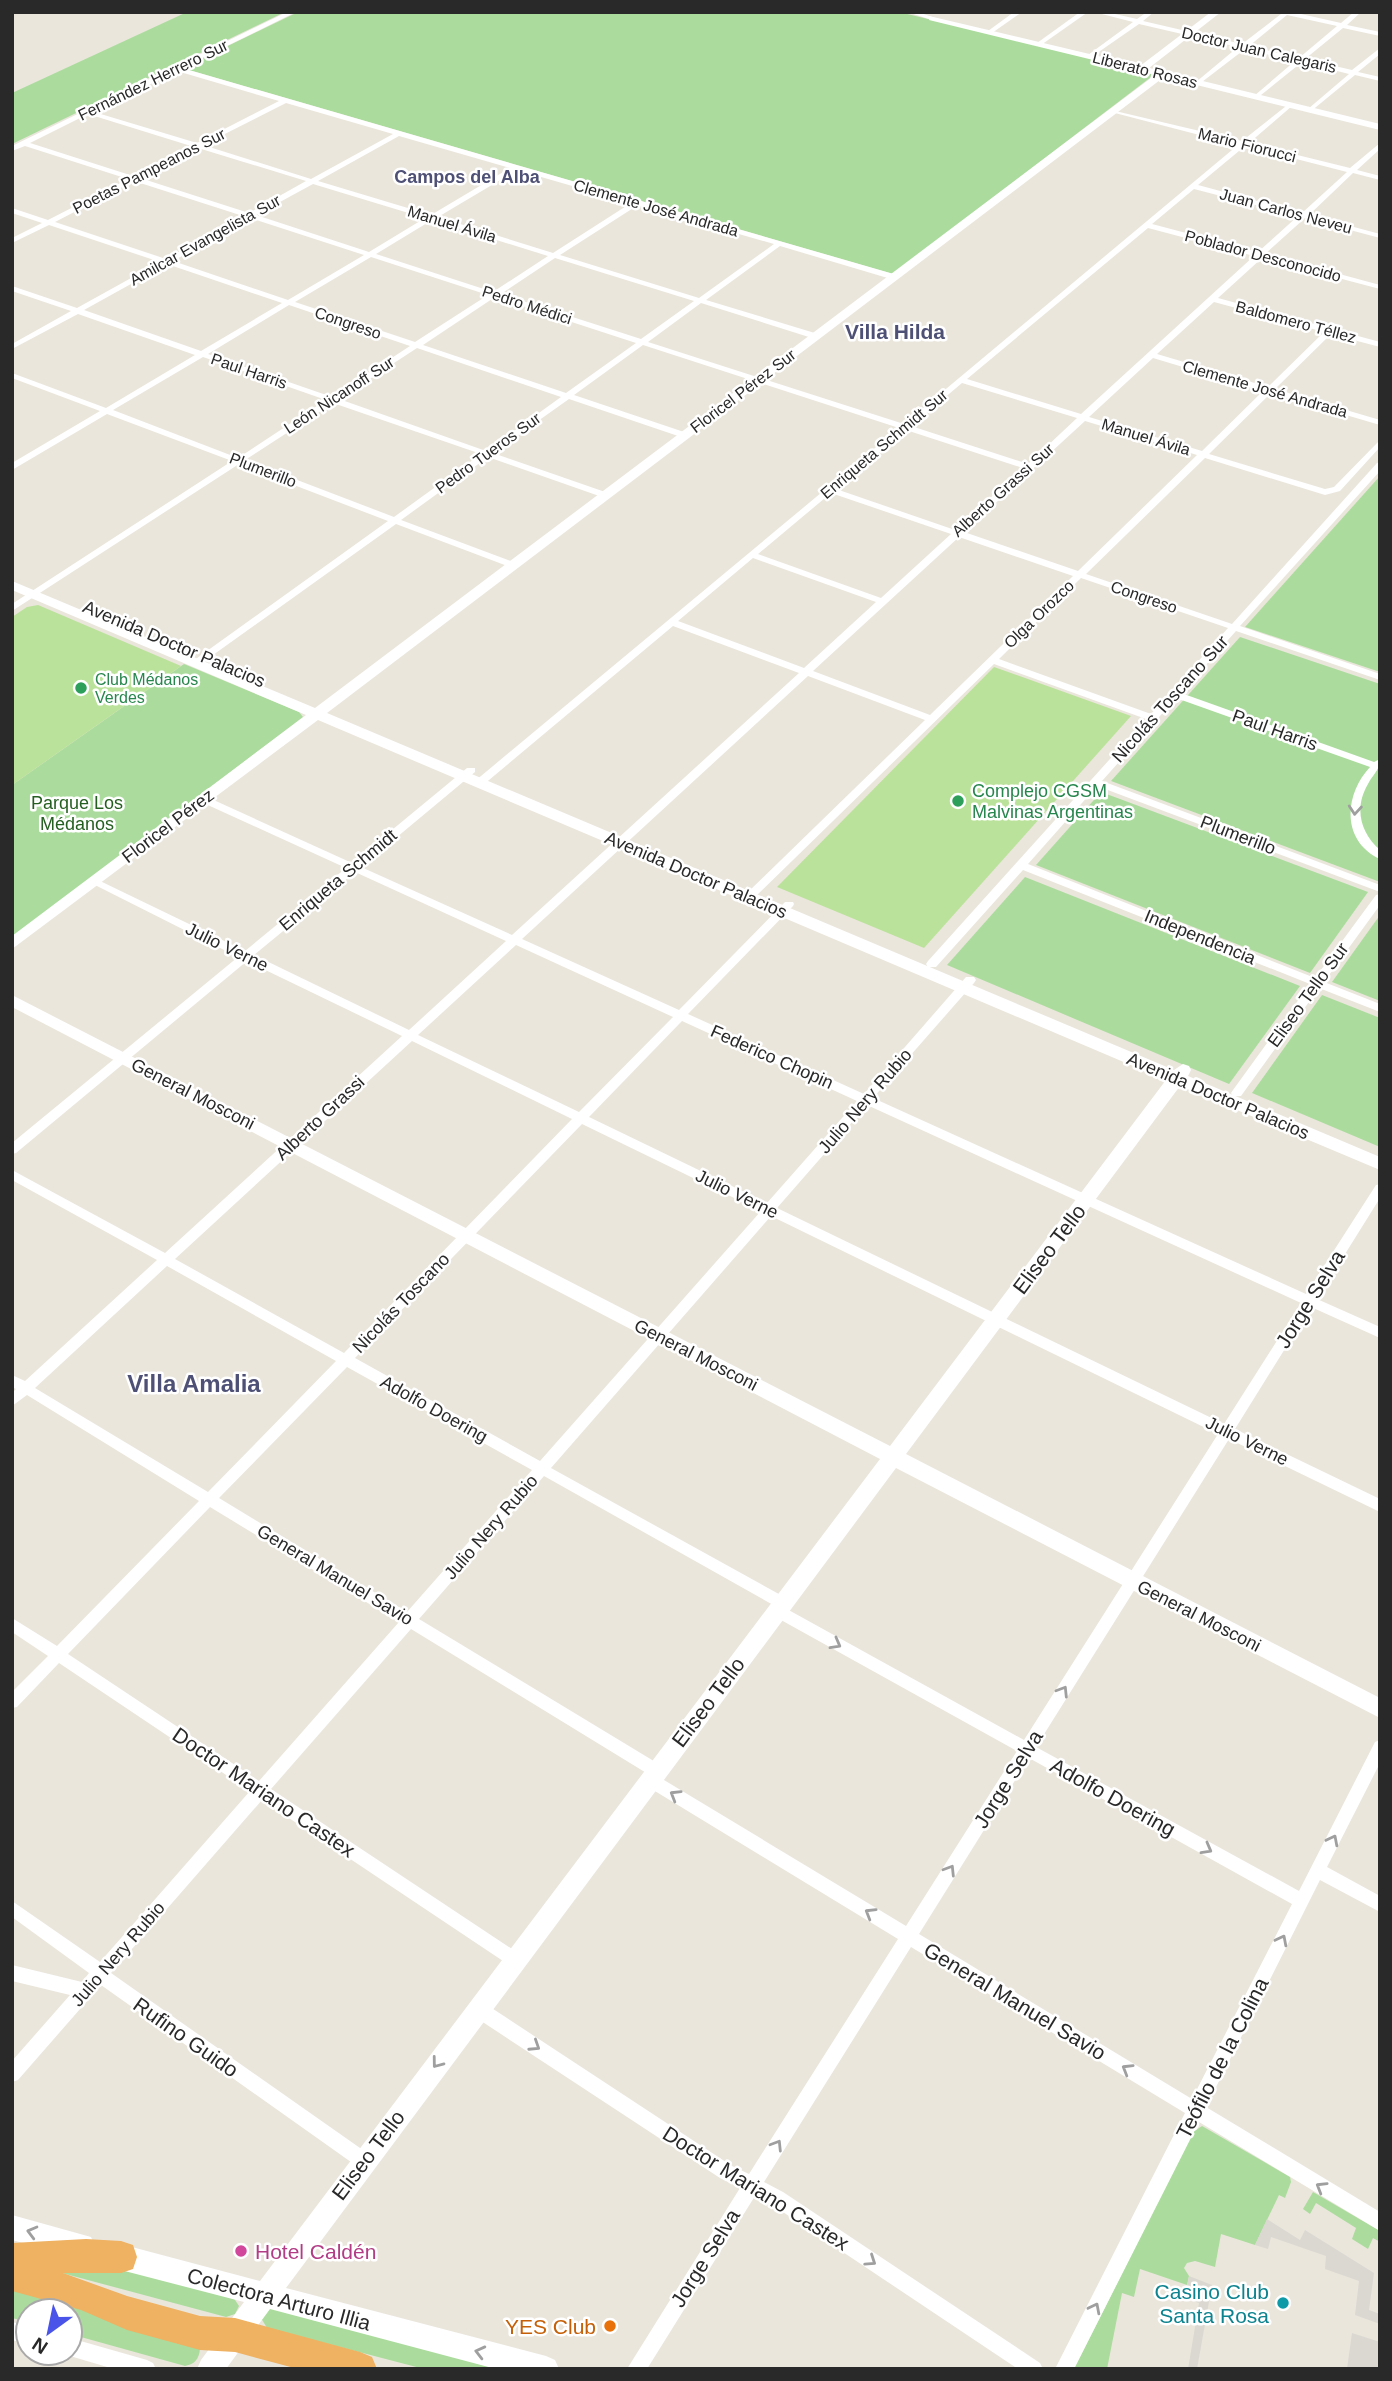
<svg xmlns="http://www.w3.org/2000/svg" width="1392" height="2381" font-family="Arial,sans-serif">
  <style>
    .green { fill: #abdc9d }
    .pitch { fill: #bbe29a }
    .plaza { fill: #dbd8d2 }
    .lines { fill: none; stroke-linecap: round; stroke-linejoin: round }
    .street { fill: #fff; fill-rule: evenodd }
    .secondary { fill: #fff; fill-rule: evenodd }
    .highway { fill: #efb162; fill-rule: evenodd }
    .oneway { stroke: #9f9f9f }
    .leisure-dot { fill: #2e9e5b; stroke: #fff; stroke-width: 2.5 }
    .hotel-dot { fill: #d1479c; stroke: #fff; stroke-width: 2.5 }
    .culture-dot { fill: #0f9aa8; stroke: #fff; stroke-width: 2.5 }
    .food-dot { fill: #e8710a; stroke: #fff; stroke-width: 2.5 }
    .labels { text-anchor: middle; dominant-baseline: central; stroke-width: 5; stroke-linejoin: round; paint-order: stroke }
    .far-street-label { font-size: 16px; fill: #292929; stroke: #fff }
    .far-leisure-label { font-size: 16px; fill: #27864d; stroke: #fff; text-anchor: start }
    .far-quarter-label { font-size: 18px; font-weight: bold; fill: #4e5075; stroke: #fff }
    .street-label { font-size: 18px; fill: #292929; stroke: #fff }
    .leisure-label { font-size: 18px; fill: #27864d; stroke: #fff; text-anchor: start }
    .park-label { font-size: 18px; fill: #255f20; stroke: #fff }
    .far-district-label { font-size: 21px; font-weight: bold; fill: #4e5075; stroke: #fff }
    .near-street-label { font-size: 21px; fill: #292929; stroke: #fff }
    .near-hotel-label { font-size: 21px; fill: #b23c85; stroke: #fff; text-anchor: start }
    .near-culture-label { font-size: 21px; fill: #0d838f; stroke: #fff; text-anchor: end }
    .near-food-label { font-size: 21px; fill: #c56008; stroke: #fff; text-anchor: end }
    .district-label { font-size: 24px; font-weight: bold; fill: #4e5075; stroke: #fff }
  </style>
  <rect width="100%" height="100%" fill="#eae6dc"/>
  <g class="green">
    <polygon points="187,12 285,12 12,144 12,93"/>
    <polygon points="298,12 899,12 1155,74 893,274 182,68"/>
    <polygon points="1380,476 1380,672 1245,627"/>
    <polygon points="1240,637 1380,684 1380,882 1111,781"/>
    <polygon points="184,664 299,712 303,717 12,938 12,785"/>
    <polygon points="1101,792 1120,799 1368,892 1310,973 1036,865"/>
    <polygon points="1025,877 1300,986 1229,1084 947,965"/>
    <polygon points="1380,915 1380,1001 1332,982"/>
    <polygon points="1322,995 1380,1018 1380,1147 1252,1093"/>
    <polygon points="1202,2126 1290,2177 1291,2182 1285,2198 1279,2195 1255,2245 1221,2234 1215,2267 1195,2261 1187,2263 1184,2268 1189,2276 1187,2285 1140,2269 1134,2297 1122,2293 1107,2369 1074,2369 1193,2132"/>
    <polygon points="1313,2192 1380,2231 1380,2242 1373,2238 1368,2249 1352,2239 1356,2228 1316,2203 1310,2214 1303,2209"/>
    <polygon points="97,2263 233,2297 239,2306 235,2314 226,2317 28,2264"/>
    <path d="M 12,2290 L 144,2326 L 200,2349 C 199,2359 195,2364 185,2366 L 70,2334 L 70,2311 L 28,2311 L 28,2322 L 12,2318 Z"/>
    <polygon points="270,2308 503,2369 424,2369 267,2328 261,2318"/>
  </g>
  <g class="pitch">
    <polygon points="38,605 181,666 12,785 12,617 27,607"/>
    <polygon points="994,667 1131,716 924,948 777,887"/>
  </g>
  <g class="plaza">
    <polygon points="1267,2219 1300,2240 1305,2230 1374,2273 1369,2310 1380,2314 1380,2324 1355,2315 1359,2281 1325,2269 1326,2256 1271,2237 1268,2249 1255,2245"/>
    <polygon points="1189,2276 1212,2285 1197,2369 1188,2369 1199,2303 1185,2298"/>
    <polygon points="1352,2333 1380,2342 1380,2369 1347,2369"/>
  </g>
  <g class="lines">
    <g class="street">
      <path d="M 287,12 L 296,12 L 182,68 L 897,275 L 897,279 L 891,279 L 780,246 L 706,300 L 818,334 L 818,338 L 812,338 L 701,303 L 648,342 L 904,424 L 1238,145 L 1111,112 L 1111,110 L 1242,141 L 1290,103 L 1292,104 L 1292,106 L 1249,143 L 1350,168 L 1380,143 L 1380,149 L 1357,170 L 1380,176 L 1380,180 L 1353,173 L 1309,215 L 1380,234 L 1380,238 L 1305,218 L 1265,254 L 1380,285 L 1380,289 L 1262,258 L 1218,298 L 1380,342 L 1380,347 L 1331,334 L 1275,389 L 1380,420 L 1380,425 L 1271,393 L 1209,454 L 1325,489 L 1334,487 L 1380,440 L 1380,447 L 1340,491 L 1325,495 L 1205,458 L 1086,574 L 1232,624 L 1377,463 L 1380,462 L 1380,471 L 1240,626 L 1380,674 L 1380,680 L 1236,631 L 1181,693 L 1374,762 L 1380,759 C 1380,770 1373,774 1368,784 C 1354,808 1360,832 1380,850 L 1380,859 C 1341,841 1344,795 1370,767 L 1176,698 L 1102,781 L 1380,885 L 1380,892 L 1097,786 L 1028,864 L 1315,978 L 1376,895 L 1380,894 L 1380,905 L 1324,982 L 1380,1004 L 1380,1012 L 1319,988 L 1241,1096 L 1233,1096 L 1231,1093 L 1233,1090 L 1310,984 L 1023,870 L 936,967 L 928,967 L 926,964 L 928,961 L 1146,719 L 994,664 L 753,899 L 745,899 L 744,897 L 745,895 L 925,720 L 808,676 L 522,939 L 679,1010 L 785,902 L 793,902 L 794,904 L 793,906 L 688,1014 L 864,1094 L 966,977 L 974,977 L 976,980 L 974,983 L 873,1098 L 1306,1294 L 1376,1185 L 1380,1184 L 1380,1198 L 1317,1299 L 1380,1327 L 1380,1338 L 1311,1307 L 1235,1429 L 1380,1499 L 1380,1512 L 1229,1439 L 1036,1747 L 1299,1891 L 1375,1742 L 1380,1740 L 1380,1763 L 1327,1867 L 1380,1896 L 1380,1912 L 1320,1880 L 1206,2107 L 1380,2212 L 1380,2231 L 1199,2122 L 1074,2369 L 1055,2369 L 1185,2113 L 911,1947 L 764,2182 L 783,2192 L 1040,2363 L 1043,2369 L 1018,2369 L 771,2204 L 755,2196 L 647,2369 L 627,2369 L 740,2188 L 720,2178 L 472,2015 L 470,2009 L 472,2003 L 478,2001 L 484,2003 L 732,2166 L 749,2174 L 898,1939 L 645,1785 L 642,1780 L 645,1775 L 648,1774 L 411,1629 L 271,1789 L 521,1955 L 523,1960 L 521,1965 L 515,1968 L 509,1965 L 262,1800 L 111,1973 L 370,2155 L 373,2161 L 370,2167 L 364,2170 L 358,2167 L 101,1985 L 18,2080 L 12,2082 L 12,2061 L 70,1995 L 12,1981 L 12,1965 L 82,1982 L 89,1973 L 12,1917 L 12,1901 L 100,1962 L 250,1791 L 59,1663 L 17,1707 L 12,1708 L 12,1692 L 48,1656 L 12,1632 L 12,1618 L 57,1646 L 199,1501 L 27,1395 L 12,1406 L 12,1393 L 16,1389 L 12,1387 L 12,1375 L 25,1381 L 157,1260 L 12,1180 L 12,1170 L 165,1253 L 402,1036 L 247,961 L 16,1153 L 12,1154 L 12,1143 L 238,957 L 89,882 L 90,880 L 98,880 L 245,951 L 346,868 L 199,801 L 199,797 L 207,797 L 352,863 L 467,768 L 475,768 L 475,772 L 361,867 L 512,935 L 799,673 L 673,626 L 483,785 L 475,785 L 475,781 L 899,428 L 643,345 L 574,395 L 687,433 L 687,437 L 681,437 L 569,399 L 493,453 L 608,493 L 608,497 L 602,497 L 488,457 L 401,520 L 516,563 L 516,567 L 510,567 L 396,524 L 199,665 L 193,665 L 193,661 L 388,521 L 239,464 L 12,611 L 12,604 L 232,461 L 107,414 L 12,470 L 12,463 L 100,411 L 12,378 L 12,373 L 106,408 L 195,355 L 78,314 L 12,349 L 12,344 L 71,311 L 12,291 L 12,286 L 77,308 L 160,262 L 49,225 L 12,243 L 12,238 L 42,223 L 12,213 L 12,208 L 48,220 L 128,179 L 25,146 L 12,151 L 12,146 ZM 177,71 L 279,101 L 197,143 L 94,112 ZM 286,103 L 393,134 L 311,179 L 203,145 ZM 88,114 L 191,146 L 133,176 L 30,143 ZM 399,136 L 510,168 L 431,215 L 318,181 ZM 1245,146 L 1347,172 L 1302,213 L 1198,185 ZM 198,148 L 306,181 L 249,213 L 140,178 ZM 517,170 L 631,203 L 553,253 L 438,217 ZM 134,181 L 243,216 L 166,259 L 55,222 ZM 313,184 L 425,218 L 369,252 L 256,215 ZM 1194,189 L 1298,216 L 1258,252 L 1152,224 ZM 638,205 L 774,244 L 699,298 L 560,255 ZM 250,218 L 364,255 L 288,300 L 173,261 ZM 432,220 L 548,256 L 493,292 L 376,254 ZM 1148,228 L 1254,256 L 1081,414 L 967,379 ZM 371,257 L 488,295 L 415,342 L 295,302 ZM 555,258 L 694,301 L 641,339 L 501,294 ZM 167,264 L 282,303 L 201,351 L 84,310 ZM 495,297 L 636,343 L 566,393 L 423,345 ZM 1214,302 L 1324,332 L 1268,387 L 1157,354 ZM 289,305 L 410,346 L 332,397 L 208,354 ZM 417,348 L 561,397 L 486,451 L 339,399 ZM 203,357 L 326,400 L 238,458 L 113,410 ZM 1153,358 L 1263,391 L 1202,451 L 1089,417 ZM 962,383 L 1077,418 L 1028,464 L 911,426 ZM 333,403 L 481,454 L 394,517 L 245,460 ZM 1085,421 L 1197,455 L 1078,571 L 964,532 ZM 906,430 L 1023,468 L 955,530 L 836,489 ZM 831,493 L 951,534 L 881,598 L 758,554 ZM 959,537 L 1073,576 L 930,715 L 813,671 ZM 753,558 L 876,602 L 804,668 L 678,621 ZM 1081,578 L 1228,628 L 1151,714 L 999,659 ZM 355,872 L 506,941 L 409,1030 L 254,955 ZM 516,945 L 673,1017 L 579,1112 L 418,1035 ZM 682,1021 L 857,1101 L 767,1203 L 589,1117 ZM 412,1041 L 572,1119 L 344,1353 L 175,1259 ZM 867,1105 L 1301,1303 L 1224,1424 L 777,1208 ZM 582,1124 L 761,1211 L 540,1461 L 355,1358 ZM 771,1216 L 1218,1434 L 1024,1740 L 785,1608 L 790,1603 L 788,1599 L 551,1468 ZM 167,1266 L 336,1361 L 208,1492 L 35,1388 ZM 347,1367 L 532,1470 L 407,1612 L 219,1498 ZM 544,1476 L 775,1606 L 770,1611 L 772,1615 L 1017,1751 L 906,1926 L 659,1777 L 662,1776 L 665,1771 L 662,1766 L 419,1619 ZM 210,1507 L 399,1622 L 259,1781 L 68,1654 ZM 1029,1758 L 1292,1904 L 1192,2099 L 919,1934 Z"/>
      <polygon points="907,12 918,12 935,18 932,20"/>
      <polygon points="1014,12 1022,12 992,33 988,33 988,31"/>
      <polygon points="1080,12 1088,12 1041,45 1037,45 1037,43"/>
      <path d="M 1094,12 L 1106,12 L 1137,19 L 1147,12 L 1154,12 L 1143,21 L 1242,44 L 1281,14 L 1279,12 L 1292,12 L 1341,23 L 1354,12 L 1361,12 L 1347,25 L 1380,32 L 1380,36 L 1343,28 L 1305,59 L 1352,70 L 1380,48 L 1380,54 L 1358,72 L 1380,77 L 1380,81 L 1355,75 L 1310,112 L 1307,110 L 1308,109 L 1349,74 L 1302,62 L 1256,99 L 1253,97 L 1254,96 L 1295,61 L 1245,49 L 1198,85 L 1196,84 L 1196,82 L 1238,47 L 1139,24 L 1090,58 L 1087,56 L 1088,55 L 1133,22 ZM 1287,15 L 1337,26 L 1299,58 L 1249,46 Z"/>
      <polygon points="12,2322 28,2326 28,2344 12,2340"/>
      <polygon points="70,2338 147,2360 153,2363 156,2369 114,2369 70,2356 63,2353 70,2353"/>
    </g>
    <g class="secondary">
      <polygon points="1211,12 1221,12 1149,68 1380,124 1380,130 1164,77 327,713 1174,1070 1183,1064 1189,1066 1191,1070 1188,1076 1380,1157 1380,1170 1180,1086 906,1454 1380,1698 1380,1718 896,1468 286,2288 546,2356 555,2360 559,2369 496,2369 270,2309 226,2369 197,2369 201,2360 244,2302 113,2268 104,2264 100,2255 104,2246 113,2242 260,2281 880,1459 12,1007 12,995 890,1446 1166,1080 318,720 12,949 12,936 306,715 12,590 12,581 315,708 1155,75 929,20 929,16 1140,66"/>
      <polygon points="12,2215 91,2237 95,2246 91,2255 82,2259 12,2240"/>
    </g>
    <polygon class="highway" points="86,2239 121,2241 133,2245 137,2257 133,2269 121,2273 63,2273 127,2296 200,2316 235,2318 360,2352 372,2357 377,2369 298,2369 235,2352 200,2350 127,2330 81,2310 12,2291 12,2243"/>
  </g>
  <defs><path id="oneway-chevron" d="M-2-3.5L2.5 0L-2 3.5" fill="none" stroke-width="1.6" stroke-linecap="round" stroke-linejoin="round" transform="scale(1.75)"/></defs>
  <g class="oneway">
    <use href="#oneway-chevron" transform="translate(1355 810) rotate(95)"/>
    <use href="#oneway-chevron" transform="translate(836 1644) rotate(29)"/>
    <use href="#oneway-chevron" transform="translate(1063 1691) rotate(-58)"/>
    <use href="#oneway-chevron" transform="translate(675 1795) rotate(-149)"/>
    <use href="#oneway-chevron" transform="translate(1333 1840) rotate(-63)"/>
    <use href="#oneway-chevron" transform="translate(1207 1849) rotate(29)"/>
    <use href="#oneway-chevron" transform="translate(950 1870) rotate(-58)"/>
    <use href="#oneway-chevron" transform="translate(870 1913) rotate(-149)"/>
    <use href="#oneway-chevron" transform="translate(1282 1940) rotate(-63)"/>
    <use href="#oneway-chevron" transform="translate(535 2046) rotate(33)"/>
    <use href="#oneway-chevron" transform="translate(437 2063) rotate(127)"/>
    <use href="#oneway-chevron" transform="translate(1127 2069) rotate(-149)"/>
    <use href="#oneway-chevron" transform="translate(777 2145) rotate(-58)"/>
    <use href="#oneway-chevron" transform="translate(1321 2187) rotate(-149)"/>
    <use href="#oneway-chevron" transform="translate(32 2232) rotate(-165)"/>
    <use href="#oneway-chevron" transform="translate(871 2261) rotate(34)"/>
    <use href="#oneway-chevron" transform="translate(1095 2308) rotate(-63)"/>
    <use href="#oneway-chevron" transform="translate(480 2352) rotate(-166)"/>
  </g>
  <g class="leisure-dot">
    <circle cx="81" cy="688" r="7"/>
    <circle cx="958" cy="801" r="7"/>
  </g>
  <circle class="hotel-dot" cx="241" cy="2251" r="7"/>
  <circle class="culture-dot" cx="1283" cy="2303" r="7"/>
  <circle class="food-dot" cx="610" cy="2326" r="7"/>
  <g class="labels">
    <g class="far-street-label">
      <text transform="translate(1259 50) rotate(13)">Doctor Juan Calegaris</text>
      <text transform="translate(1145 70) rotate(14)">Liberato Rosas</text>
      <text transform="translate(153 80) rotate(-26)">Fernández Herrero Sur</text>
      <text transform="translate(1247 145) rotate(14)">Mario Fiorucci</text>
      <text transform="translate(149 171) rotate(-27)">Poetas Pampeanos Sur</text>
      <text transform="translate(656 208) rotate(16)">Clemente José Andrada</text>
      <text transform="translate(1286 211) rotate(15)">Juan Carlos Neveu</text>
      <text transform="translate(452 224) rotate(17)">Manuel Ávila</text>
      <text transform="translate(205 240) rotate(-29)">Amilcar Evangelista Sur</text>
      <text transform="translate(1263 256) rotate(15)">Poblador Desconocido</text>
      <text transform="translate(527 305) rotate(18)">Pedro Médici</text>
      <text transform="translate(1296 322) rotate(15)">Baldomero Téllez</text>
      <text transform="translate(348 323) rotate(19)">Congreso</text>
      <text transform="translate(249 371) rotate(19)">Paul Harris</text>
      <text transform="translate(1265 389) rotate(16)">Clemente José Andrada</text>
      <text transform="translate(743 391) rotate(-37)">Floricel Pérez Sur</text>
      <text transform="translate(339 395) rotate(-33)">León Nicanoff Sur</text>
      <text transform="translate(1146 437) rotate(17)">Manuel Ávila</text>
      <text transform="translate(884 444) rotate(-40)">Enriqueta Schmidt Sur</text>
      <text transform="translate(488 453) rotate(-36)">Pedro Tueros Sur</text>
      <text transform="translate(263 470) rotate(21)">Plumerillo</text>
      <text transform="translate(1003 490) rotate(-42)">Alberto Grassi Sur</text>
      <text transform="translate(1144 597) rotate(19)">Congreso</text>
      <text transform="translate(1039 614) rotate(-44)">Olga Orozco</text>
    </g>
    <g class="far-leisure-label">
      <text x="95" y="679">Club Médanos<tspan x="95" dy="18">Verdes</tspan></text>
    </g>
    <g class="far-quarter-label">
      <text x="467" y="177">Campos del Alba</text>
    </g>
    <g class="street-label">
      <text transform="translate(174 644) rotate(23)">Avenida Doctor Palacios</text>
      <text transform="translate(1170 699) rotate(-48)">Nicolás Toscano Sur</text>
      <text transform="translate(1275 730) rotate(20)">Paul Harris</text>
      <text transform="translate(168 826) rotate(-37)">Floricel Pérez</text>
      <text transform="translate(1238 835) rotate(21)">Plumerillo</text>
      <text transform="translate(696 875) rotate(23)">Avenida Doctor Palacios</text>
      <text transform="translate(338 880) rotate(-40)">Enriqueta Schmidt</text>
      <text transform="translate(1200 937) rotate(22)">Independencia</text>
      <text transform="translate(227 947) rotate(26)">Julio Verne</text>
      <text transform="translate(1308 995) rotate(-54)">Eliseo Tello Sur</text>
      <text transform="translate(772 1057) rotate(24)">Federico Chopin</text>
      <text transform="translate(193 1094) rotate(27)">General Mosconi</text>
      <text transform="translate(1218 1096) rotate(23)">Avenida Doctor Palacios</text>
      <text transform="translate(865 1101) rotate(-49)">Julio Nery Rubio</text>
      <text transform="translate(320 1118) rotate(-43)">Alberto Grassi</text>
      <text transform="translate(737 1194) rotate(26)">Julio Verne</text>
      <text transform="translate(401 1303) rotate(-46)">Nicolás Toscano</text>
      <text transform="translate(696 1355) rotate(27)">General Mosconi</text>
      <text transform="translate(434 1409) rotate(29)">Adolfo Doering</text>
      <text transform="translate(1247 1441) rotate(26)">Julio Verne</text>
      <text transform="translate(491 1527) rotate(-49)">Julio Nery Rubio</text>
      <text transform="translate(335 1575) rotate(31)">General Manuel Savio</text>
      <text transform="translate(1199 1616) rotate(27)">General Mosconi</text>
      <text transform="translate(118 1954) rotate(-49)">Julio Nery Rubio</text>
    </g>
    <g class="leisure-label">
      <text x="972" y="791">Complejo CGSM<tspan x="972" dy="21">Malvinas Argentinas</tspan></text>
    </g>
    <g class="park-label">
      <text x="77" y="803">Parque Los<tspan x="77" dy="21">Médanos</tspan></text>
    </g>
    <g class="far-district-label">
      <text x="895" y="331">Villa Hilda</text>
    </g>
    <g class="near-street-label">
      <text transform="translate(1049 1249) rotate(-53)">Eliseo Tello</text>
      <text transform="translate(1310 1299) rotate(-58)">Jorge Selva</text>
      <text transform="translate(708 1702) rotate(-53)">Eliseo Tello</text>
      <text transform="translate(1008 1779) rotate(-58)">Jorge Selva</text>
      <text transform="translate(264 1792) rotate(34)">Doctor Mariano Castex</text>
      <text transform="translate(1113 1797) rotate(29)">Adolfo Doering</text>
      <text transform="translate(1015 2001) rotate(31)">General Manuel Savio</text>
      <text transform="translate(186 2037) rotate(35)">Rufino Guido</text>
      <text transform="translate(1222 2058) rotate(-63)">Teófilo de la Colina</text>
      <text transform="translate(368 2155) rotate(-53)">Eliseo Tello</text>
      <text transform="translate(756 2188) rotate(32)">Doctor Mariano Castex</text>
      <text transform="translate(705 2258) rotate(-58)">Jorge Selva</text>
      <text transform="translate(279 2299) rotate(15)">Colectora Arturo Illia</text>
    </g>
    <g class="near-hotel-label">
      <text x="255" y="2251">Hotel Caldén</text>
    </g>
    <g class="near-culture-label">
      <text x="1269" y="2291">Casino Club<tspan x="1269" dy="24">Santa Rosa</tspan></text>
    </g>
    <g class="near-food-label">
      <text x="596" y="2326">YES Club</text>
    </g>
    <g class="district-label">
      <text x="194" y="1383">Villa Amalia</text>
    </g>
  </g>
  <rect width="1392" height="2381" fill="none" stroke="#292929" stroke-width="28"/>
  <g transform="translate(49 2332) rotate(213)"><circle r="33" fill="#ffffff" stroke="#a9a9a9" stroke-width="2"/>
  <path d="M0-5L12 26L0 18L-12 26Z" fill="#4a54e9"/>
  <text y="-10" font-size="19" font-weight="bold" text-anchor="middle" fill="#292929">N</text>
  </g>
</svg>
